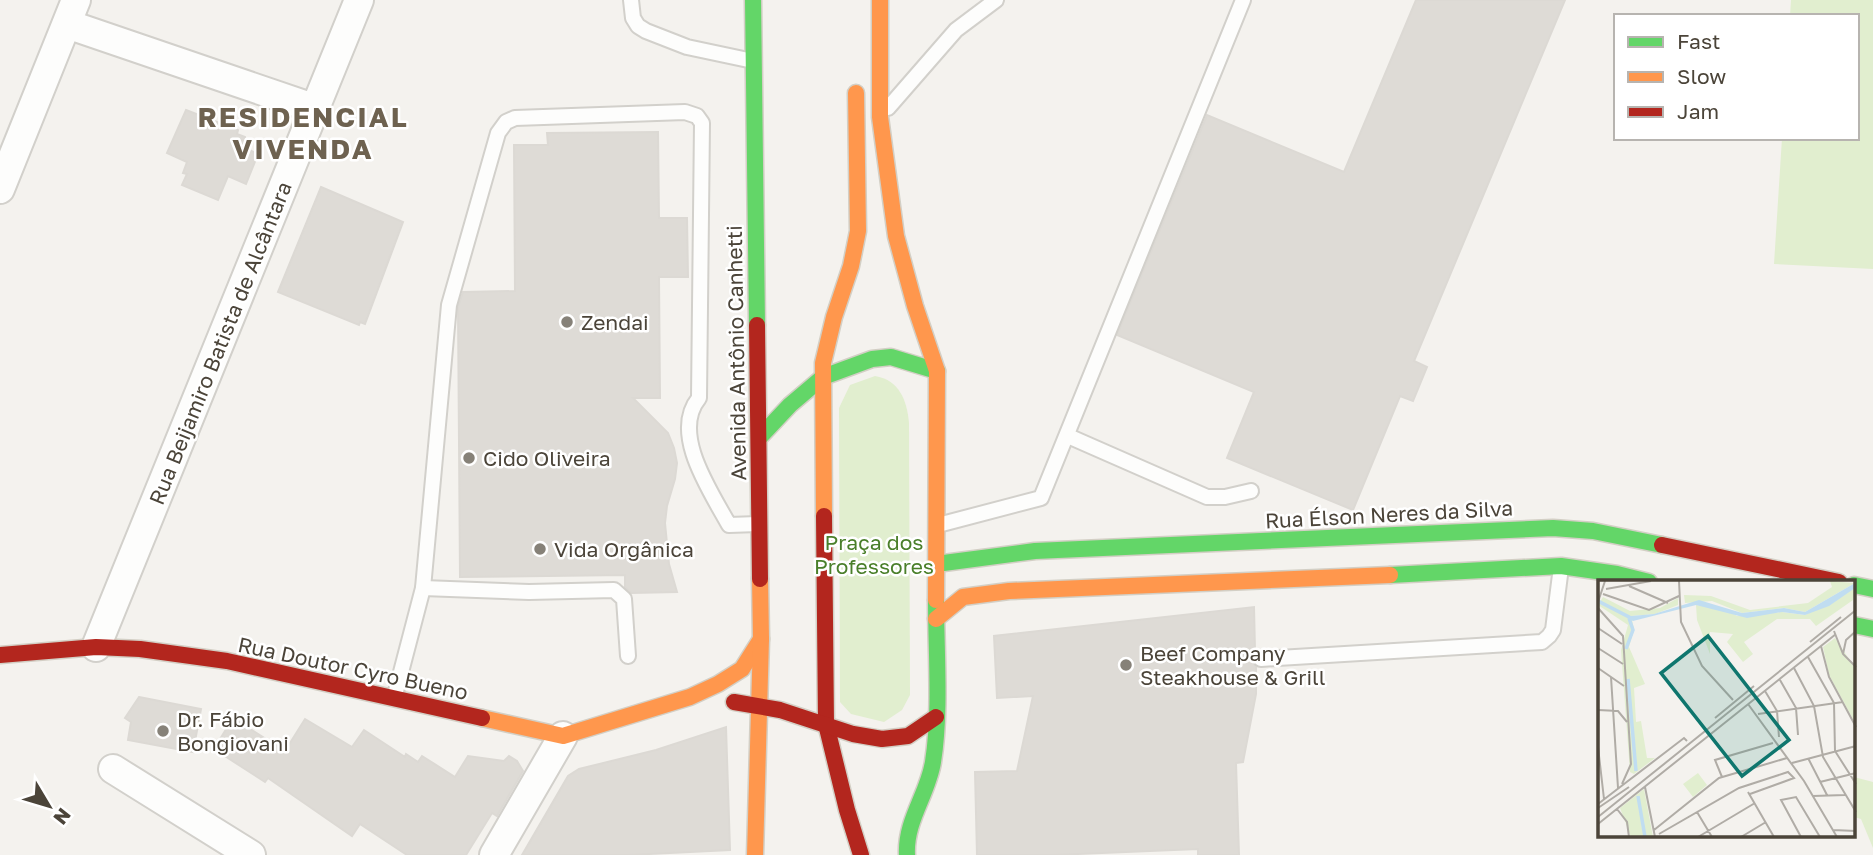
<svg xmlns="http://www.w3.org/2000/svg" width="1873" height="855" font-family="'Golos Text',sans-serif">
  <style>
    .green { fill: #e1eecf }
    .building { fill: #dedbd6; stroke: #dcd9d4; stroke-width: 2 }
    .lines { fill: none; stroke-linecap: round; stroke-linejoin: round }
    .lane-casing { stroke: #d2d0cb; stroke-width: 18 }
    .street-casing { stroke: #d2d0cb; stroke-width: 32 }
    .fast-casing { stroke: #d3cfc5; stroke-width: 19 }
    .slow-casing { stroke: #d3cfc5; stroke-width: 19 }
    .jam-casing { stroke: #d3cfc5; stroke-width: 19 }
    .lane { stroke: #fdfdfc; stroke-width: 14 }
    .street { stroke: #fdfdfc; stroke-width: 28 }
    .fast { stroke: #63d668; stroke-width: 16 }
    .slow { stroke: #ff974d; stroke-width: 16 }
    .jam { stroke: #b3261e; stroke-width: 16 }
    .poi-dot { fill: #868178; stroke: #fff; stroke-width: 2.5 }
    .labels { text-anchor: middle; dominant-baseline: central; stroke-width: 5; stroke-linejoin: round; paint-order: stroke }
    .poi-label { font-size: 21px; fill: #4b4439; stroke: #fff; text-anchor: start }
    .street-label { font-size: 21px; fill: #4b4439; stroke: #fff }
    .park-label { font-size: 21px; fill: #4a7f2a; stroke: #fff }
    .district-label { font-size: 28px; font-weight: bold; letter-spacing: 2px; fill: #6e6250; stroke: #fff }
    .inset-river { fill: none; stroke: #c0ddf1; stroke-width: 3.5 }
    .inset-road { fill: none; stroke: #b0aca6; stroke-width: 2 }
    .view { fill: #0f766e; fill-opacity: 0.15; stroke: #0f766e; stroke-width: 3.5 }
    .inset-edge { fill: none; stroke: #4b4439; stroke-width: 3.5 }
  </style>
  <rect width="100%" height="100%" fill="#f4f2ee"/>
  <g class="green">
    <polygon points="1791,0 1873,0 1873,269 1774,264 1782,138 1857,138 1857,16 1790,16"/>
    <path d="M 875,376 C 899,380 907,400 909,423 L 910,695 L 902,710 L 884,722 L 851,714 L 840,702 L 839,408 L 850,385 Z"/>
    <polygon points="1854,777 1873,782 1873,848 1861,819 1854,817"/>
  </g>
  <g class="building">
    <polygon points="1416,0 1565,0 1414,361 1427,367 1413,401 1400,396 1353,510 1227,458 1254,392 1117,335 1207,115 1344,172"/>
    <polygon points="186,110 238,130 237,134 245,137 247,149 258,154 246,184 228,176 218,200 182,185 187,174 183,173 187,162 167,153"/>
    <polygon points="658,132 659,218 687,218 688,277 659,277 660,398 633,398 668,433 674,448 677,463 675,479 667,506 665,523 669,564 677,592 631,593 625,587 625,575 460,577 458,307 463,292 515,291 514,145 548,145 547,133"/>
    <polygon points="321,187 403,222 365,324 360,322 359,325 278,292"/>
    <polygon points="1254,607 1255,651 1251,659 1256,667 1256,694 1243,762 1236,763 1239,855 1198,855 1198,849 1054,855 977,855 975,772 1017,771 1033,696 997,698 994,636"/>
    <polygon points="139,697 201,709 193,752 128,740 131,722 125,718"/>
    <polygon points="233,718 285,751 305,719 352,747 364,730 405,757 406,754 418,762 422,756 455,777 468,756 504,761 509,756 517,761 523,771 497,816 492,813 466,855 407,855 360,824 352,836 268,778 265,782 214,749"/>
    <polygon points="726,727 730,850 629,855 522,855 568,776 579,769 656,750"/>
  </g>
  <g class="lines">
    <defs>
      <g id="lane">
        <polyline points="631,0 633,18 638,26 646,31 687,47 753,61"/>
        <polyline points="888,108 956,30 996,0"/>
        <polyline points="1068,436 1207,497 1225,497 1251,491"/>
        <polyline points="938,525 1041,498 1243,0"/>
        <polyline points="423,588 529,592 614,590 624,599 628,656"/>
        <polyline points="1261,659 1542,642 1549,636 1553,630 1561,567"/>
        <path d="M 395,695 L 423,588 L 449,305 L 498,133 L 506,122 L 515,118 L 685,112 L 697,116 L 702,123 L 699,398 C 670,433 711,492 729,525 L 758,524"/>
      </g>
      <g id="street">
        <polyline points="67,24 316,109"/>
        <polyline points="0,189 76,0"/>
        <polyline points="96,647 359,0"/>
        <polyline points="113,769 251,855"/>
        <polyline points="494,855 563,736"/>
      </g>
      <g id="fast">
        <polyline points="753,0 757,325"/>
        <polyline points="759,438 790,405 823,377 872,359 891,357 937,371"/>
        <polyline points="936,564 1035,551 1553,528 1593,531 1662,545"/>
        <polyline points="1390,575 1561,566 1617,574 1649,582"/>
        <polyline points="1854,585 1873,589"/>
        <polyline points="1854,625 1873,629"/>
        <path d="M 907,855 C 905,821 928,794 933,762 C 941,711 936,652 936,600"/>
      </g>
      <g id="slow">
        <polyline points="880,0 880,117 896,236 915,306 937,371 936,600"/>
        <polyline points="824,516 823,363 834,317 851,266 858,231 856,93"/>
        <polyline points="936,619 963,597 1009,591 1390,575"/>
        <polyline points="482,718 563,736 690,697 718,684 742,669 761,639"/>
        <polyline points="755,855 761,639 760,579"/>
      </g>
      <g id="jam">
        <polyline points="757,325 760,579"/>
        <polyline points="824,516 826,724 847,810 861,855"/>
        <polyline points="1662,545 1839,582"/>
        <polyline points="0,655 96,647 140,649 227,661 482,718"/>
        <polyline points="734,702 780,710 853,734 882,739 908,736 936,717"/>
      </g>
    </defs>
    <use href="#lane" class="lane-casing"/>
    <use href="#street" class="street-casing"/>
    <use href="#fast" class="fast-casing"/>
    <use href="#slow" class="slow-casing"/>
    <use href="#jam" class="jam-casing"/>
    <use href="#lane" class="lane"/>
    <use href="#street" class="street"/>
    <use href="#fast" class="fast"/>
    <use href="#slow" class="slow"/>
    <use href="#jam" class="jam"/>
  </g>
  <g class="poi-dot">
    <circle cx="567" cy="322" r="7"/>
    <circle cx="469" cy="458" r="7"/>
    <circle cx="540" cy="549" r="7"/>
    <circle cx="1126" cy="665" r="7"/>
    <circle cx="163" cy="731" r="7"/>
  </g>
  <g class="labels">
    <g class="poi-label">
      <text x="581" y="322">Zendai</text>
      <text x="483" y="458">Cido Oliveira</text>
      <text x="554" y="549">Vida Orgânica</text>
      <text x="1140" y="653">Beef Company<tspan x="1140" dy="24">Steakhouse &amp; Grill</tspan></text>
      <text x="177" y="719">Dr. Fábio<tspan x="177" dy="24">Bongiovani</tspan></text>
    </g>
    <g class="street-label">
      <text transform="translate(220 343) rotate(-68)">Rua Beijamiro Batista de Alcântara</text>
      <text transform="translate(736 353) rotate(-91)">Avenida Antônio Canhetti</text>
      <text transform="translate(1389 514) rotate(-3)">Rua Élson Neres da Silva</text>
      <text transform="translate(353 668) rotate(12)">Rua Doutor Cyro Bueno</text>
    </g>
    <g class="park-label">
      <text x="874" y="542">Praça dos<tspan x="874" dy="24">Professores</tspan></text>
    </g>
    <g class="district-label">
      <text x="303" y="116">RESIDENCIAL<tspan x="303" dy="32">VIVENDA</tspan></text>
    </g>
  </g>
  <g transform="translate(1598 580)">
    <rect width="257" height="257" fill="#f4f2ee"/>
    <path d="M 232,1 L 257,3 L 207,32 L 186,28 L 144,33 L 114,21 L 87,23 L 86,15 L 113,16 L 152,30 L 210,23 L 234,7 ZM 257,8 L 255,20 L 218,46 L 212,39 L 179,39 L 146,62 L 155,74 L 145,82 L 129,62 L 135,54 L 112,52 L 112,74 L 99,40 L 98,25 L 126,28 L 139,36 L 184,32 L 207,35 ZM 5,17 L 32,31 L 62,28 L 80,18 L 80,25 L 57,34 L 33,36 L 36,49 L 31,67 L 47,104 L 36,108 L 38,142 L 43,141 L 49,178 L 57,178 L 36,194 L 32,192 L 23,70 L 30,45 L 0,25 ZM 237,58 L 257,88 L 257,143 L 231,95 L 225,67 ZM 100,193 L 109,205 L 95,217 L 85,204 ZM 46,209 L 55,257 L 33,257 L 22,228 Z" fill="#e1eecf"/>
    <path d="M 257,3 L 257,8 L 231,26 L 207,35 L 184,32 L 149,38 L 98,25 L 35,41 L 0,23 L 0,19 L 33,36 L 56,34 L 101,20 L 144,33 L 186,28 L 207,32 Z" fill="#c0ddf1"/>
    <path class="inset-river" d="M 28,69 L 35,50 L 31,38M 30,99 L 38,191M 40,216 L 47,257"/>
    <path class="inset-road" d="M 81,1 L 83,42 L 104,86 L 135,120M 31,6 L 70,23M 8,9 L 53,1M 5,14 L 51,30 L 81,16M 0,22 L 7,1M 0,28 L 25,56 L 33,184 L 24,204M 0,48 L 24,64M 236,51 L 245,74 L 258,87M 212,62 L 243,37M 223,66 L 231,97 L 258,147M 0,68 L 25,84M 245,74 L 248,60 L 258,51M 210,77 L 236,123 L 237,171 L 258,204M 0,88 L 26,106M 196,88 L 216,126 L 225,177 L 258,232M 13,97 L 20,208M 182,100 L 198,128 L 200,155M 167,111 L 179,131 L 181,157M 150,124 L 206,201 L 239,257M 0,130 L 20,131 L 29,142M 160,134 L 245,122M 117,138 L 156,106M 0,167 L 6,219M 210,178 L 229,215M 194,183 L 258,166M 124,197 L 117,180 L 175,163M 222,202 L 258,193M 47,207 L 57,257M 150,212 L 176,257M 215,216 L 247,215M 0,224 L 86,158 L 89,161M 0,228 L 31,207M 19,229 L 29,242 L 31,257M 99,232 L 114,257M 0,237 L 258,30M 0,244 L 238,54M 56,250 L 121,198 L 189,178M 235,250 L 258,251M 61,254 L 141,208 L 190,192 L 196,198 L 152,214M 100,257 L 157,223M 143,257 L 168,242M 203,257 L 183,220 L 198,217 L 222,257"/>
    <path class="view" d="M 110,56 L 191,160 L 144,196 L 63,93 Z"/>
    <rect width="257" height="257" class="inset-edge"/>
  </g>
  <rect x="1614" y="14" width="245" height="126" fill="#ffffff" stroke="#b7b4b0" stroke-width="2"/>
  <rect x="1628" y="37" width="35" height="10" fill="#63d668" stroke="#b7b4b0" stroke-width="2"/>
  <text x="1677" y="49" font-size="21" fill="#4b4439">Fast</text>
  <rect x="1628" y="72" width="35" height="10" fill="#ff974d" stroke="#b7b4b0" stroke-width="2"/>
  <text x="1677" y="84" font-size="21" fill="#4b4439">Slow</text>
  <rect x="1628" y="107" width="35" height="10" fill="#b3261e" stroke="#b7b4b0" stroke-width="2"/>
  <text x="1677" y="119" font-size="21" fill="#4b4439">Jam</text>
  <g transform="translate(49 806) rotate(128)" stroke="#ffffff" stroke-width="5" paint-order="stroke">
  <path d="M0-5L12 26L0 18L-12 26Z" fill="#4b4439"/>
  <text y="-10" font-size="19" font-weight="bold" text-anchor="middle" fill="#4b4439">N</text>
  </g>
</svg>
